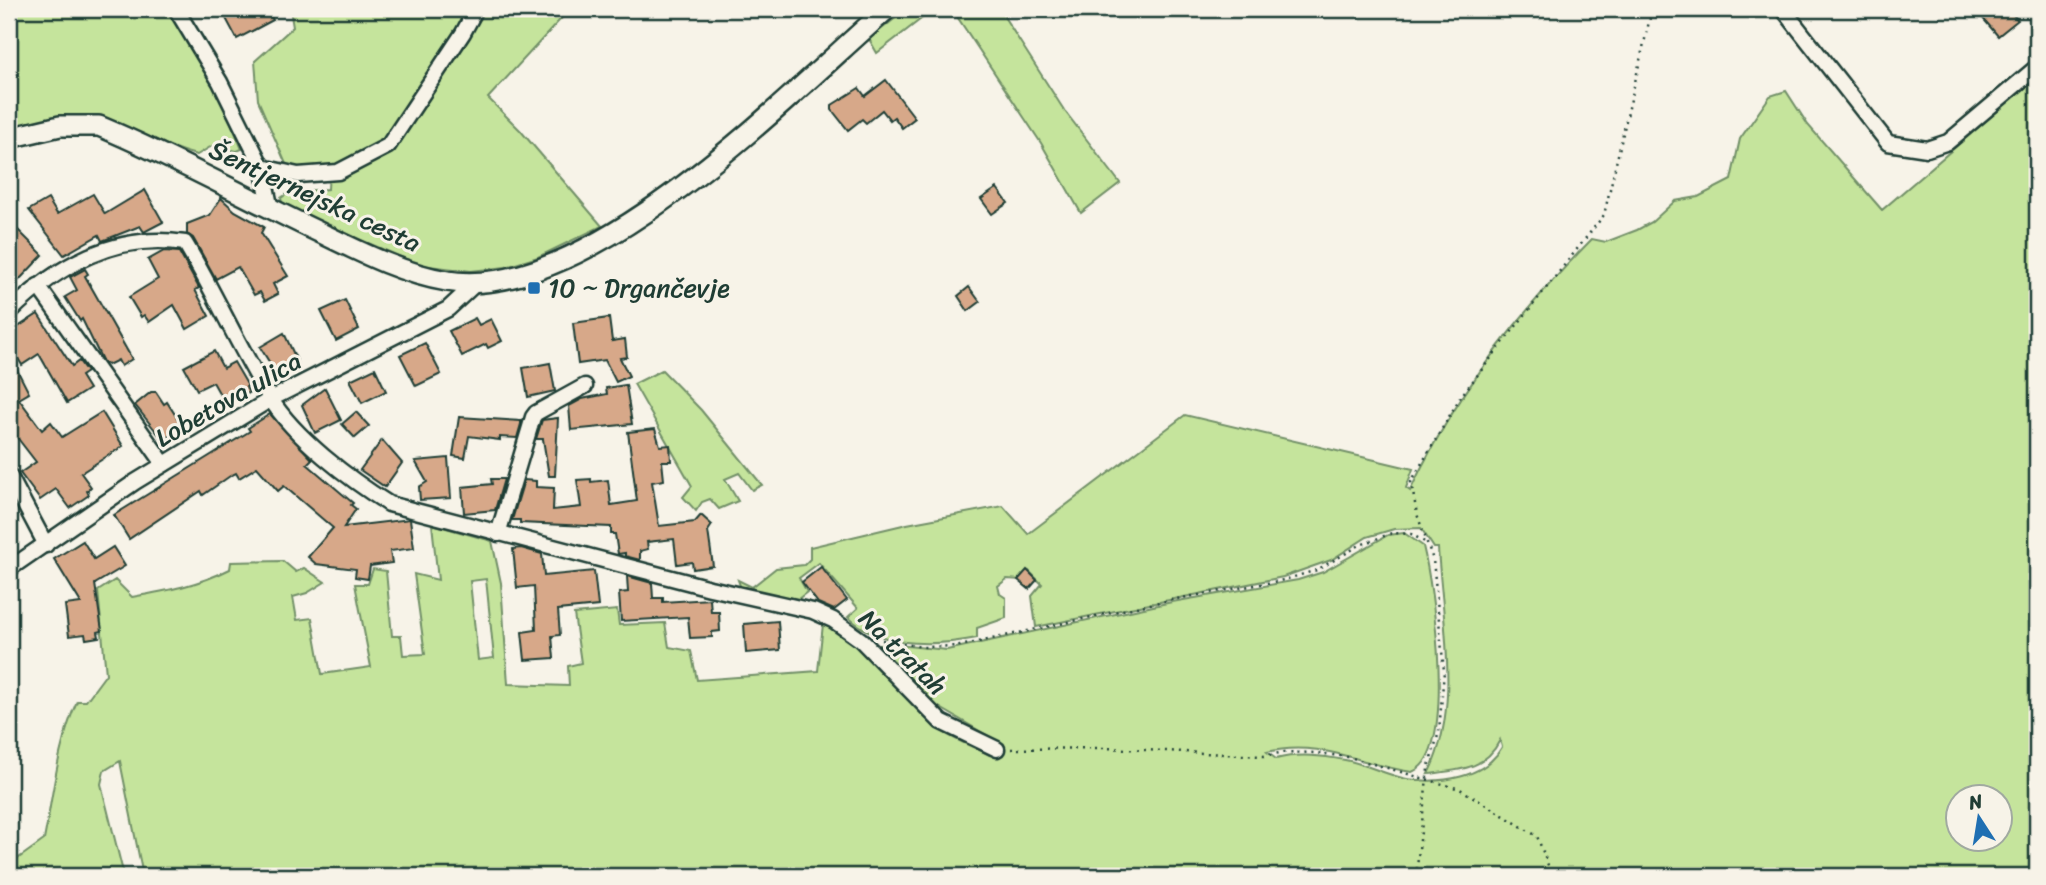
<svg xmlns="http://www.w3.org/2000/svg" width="2046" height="885" font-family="Sriracha,sans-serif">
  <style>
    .green { fill: #c5e49c; stroke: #729068; stroke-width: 2; fill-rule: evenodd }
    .building { fill: #d7a889; stroke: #1f3d34; stroke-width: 2 }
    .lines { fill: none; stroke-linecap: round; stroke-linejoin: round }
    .minor-casing { stroke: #1f3d34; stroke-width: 19 }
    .secondary-casing { stroke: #1f3d34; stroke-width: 24 }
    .path { stroke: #1f3d34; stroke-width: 2.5; stroke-dasharray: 2 5; stroke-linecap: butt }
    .minor { stroke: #f7f3e8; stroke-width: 14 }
    .secondary { stroke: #f7f3e8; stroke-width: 19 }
    .poi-dot { fill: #1f6fb2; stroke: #f7f3e8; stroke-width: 2.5 }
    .labels { text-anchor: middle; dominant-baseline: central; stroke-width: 6; stroke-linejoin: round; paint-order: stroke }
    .street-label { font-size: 26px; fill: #1f3d34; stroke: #f7f3e8 }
    .poi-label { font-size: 26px; fill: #1f3d34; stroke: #f7f3e8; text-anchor: start }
  </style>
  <rect width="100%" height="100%" fill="#f7f3e8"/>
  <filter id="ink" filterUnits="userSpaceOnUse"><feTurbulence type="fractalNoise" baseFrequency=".0143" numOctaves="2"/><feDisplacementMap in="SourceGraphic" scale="14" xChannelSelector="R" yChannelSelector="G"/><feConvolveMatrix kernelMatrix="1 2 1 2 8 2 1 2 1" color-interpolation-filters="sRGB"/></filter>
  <g filter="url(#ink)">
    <g class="green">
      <path d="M 9,9 L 173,9 L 220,96 L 242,149 L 237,151 L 212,146 L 197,155 C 173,150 154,138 131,129 C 90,113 51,118 9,127 Z"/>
      <polygon points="290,9 458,9 466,39 486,9 570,9 488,98 520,130 602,226 538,257 506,267 471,271 420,265 283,207 281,198 290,192 328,189 329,171 289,171 258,100 255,61 293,27"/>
      <polygon points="907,9 934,9 877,53 869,39"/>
      <polygon points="952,9 999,9 1064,110 1120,183 1081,213 1041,143"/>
      <path d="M 2037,77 L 2037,876 L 143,876 L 120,761 L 104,771 L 101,784 L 124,876 L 9,876 L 9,865 L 44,840 C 53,794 58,744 77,701 L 86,701 L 106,674 L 98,591 L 115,580 L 132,597 C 166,591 199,585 230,569 L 231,562 L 283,561 L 296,572 L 304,568 L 325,582 L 307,593 L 293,597 L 297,620 L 312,618 L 322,674 L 371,667 L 355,584 L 368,584 L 373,569 L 386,571 L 392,636 L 401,636 L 403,655 L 425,654 L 414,574 L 438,580 L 432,524 L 492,541 L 501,583 L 508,684 L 569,686 L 568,666 L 581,663 L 574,614 L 617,610 L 619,625 L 665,623 L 669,647 L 691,651 L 697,680 L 818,671 L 823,624 C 871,645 897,695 936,727 C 950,739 973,746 989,755 L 997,741 L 920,696 L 876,646 L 887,644 L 947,650 L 1172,602 L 1298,580 L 1323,572 L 1388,535 L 1404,533 L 1423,546 C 1433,587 1458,754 1412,772 C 1362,765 1320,739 1267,752 L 1276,759 C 1299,753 1323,756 1345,760 C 1366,764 1386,775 1407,779 C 1441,784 1485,778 1502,747 L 1500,740 C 1485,770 1459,770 1428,774 C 1462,708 1442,619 1438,548 L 1434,548 L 1421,528 L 1394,529 L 1367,537 L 1331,560 L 1283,577 L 1036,627 L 1032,596 L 1042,584 L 1029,571 L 1022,580 L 1007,579 L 998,586 L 1000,594 L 1006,598 L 1006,618 L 977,628 L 977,638 C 935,646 881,648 848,617 L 858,608 L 819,563 L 799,578 L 807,592 L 793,603 L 742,591 L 738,580 L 752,587 L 776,568 L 804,565 L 810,559 L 810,547 L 907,524 L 1003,506 L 1028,534 L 1185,415 L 1413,469 L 1406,488 L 1410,491 C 1453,398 1520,312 1592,239 L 1606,242 L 1637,230 L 1652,222 L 1675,201 L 1698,197 L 1731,180 L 1740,139 L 1770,96 L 1786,91 L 1808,125 L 1882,210 ZM 486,579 L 494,658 L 478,660 L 470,581 ZM 1958,798 L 2000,798 L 2000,840 L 1958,840 Z"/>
      <polygon points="662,370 701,410 762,485 752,490 739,473 725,479 738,501 719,509 710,499 702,502 696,511 683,497 692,486 634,384"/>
    </g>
    <g class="building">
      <polygon points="221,9 267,9 273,20 237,39"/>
      <polygon points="1975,9 2023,9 2014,16 2018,20 1998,36"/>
      <polygon points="886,80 915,118 902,128 894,117 890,120 882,110 866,123 862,119 848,130 832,110 832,105 859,88 865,96"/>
      <polygon points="997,188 1008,203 992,214 981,199"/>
      <polygon points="145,190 163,222 144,232 140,226 102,241 99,235 64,255 29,210 48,199 57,214 93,194 105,214"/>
      <polygon points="221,198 235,211 264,227 261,233 288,276 273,284 278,294 265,301 260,292 254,295 238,267 216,279 193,238 187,234 187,224 210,215"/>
      <polygon points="9,221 43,255 19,280 9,271"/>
      <polygon points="164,251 179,252 199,288 195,290 209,316 187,329 174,305 149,322 144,315 141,317 129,297 158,279 148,260"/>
      <polygon points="85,269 88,274 85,276 132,359 121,366 118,360 108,365 103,362 82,319 80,321 65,297 77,290 70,277"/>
      <polygon points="969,287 980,302 968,311 958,296"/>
      <polygon points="345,300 359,329 336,341 321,311"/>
      <polygon points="38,314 72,366 79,361 87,372 81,376 89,389 67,403 39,354 22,365 9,344 9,333"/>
      <polygon points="475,318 479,325 491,319 502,341 488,348 486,344 462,356 449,331"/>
      <polygon points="609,318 612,341 625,339 627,357 620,358 629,376 616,382 605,360 578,364 573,323"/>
      <polygon points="284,333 298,363 276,373 260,347"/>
      <polygon points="425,343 441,374 416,386 400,355"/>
      <polygon points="214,351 223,368 234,362 248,386 246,387 249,393 233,401 230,396 223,400 213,382 197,390 184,367"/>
      <polygon points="9,354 29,393 19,399 42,430 51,422 62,437 102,412 123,446 81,473 91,487 87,491 89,495 70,508 56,489 40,500 20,473 36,462 9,427"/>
      <polygon points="550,363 555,391 528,397 523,368"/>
      <polygon points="375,368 386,391 362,403 350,380"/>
      <polygon points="626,385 632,424 571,430 569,406 582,399 607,394 606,388"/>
      <polygon points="325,388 341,420 315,433 302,405"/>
      <polygon points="151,392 156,392 164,404 167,402 183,427 163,440 135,405"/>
      <polygon points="356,412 369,426 355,438 342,424"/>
      <polygon points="270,414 312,459 307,464 353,503 351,505 356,509 344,527 410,519 414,548 390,551 392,563 370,566 368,579 355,577 356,569 316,564 308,557 333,528 284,486 278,491 257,467 239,478 236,473 230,476 203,495 201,491 129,539 114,515 250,431 248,428"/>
      <polygon points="459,417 521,421 521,424 517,438 500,437 500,440 469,436 465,458 453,456"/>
      <polygon points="558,418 555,476 549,476 543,439 536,439 542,420"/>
      <polygon points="655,429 660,446 670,445 671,461 662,461 664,480 652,482 659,526 695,522 701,515 712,525 708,531 713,566 693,569 692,562 677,564 674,539 647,542 648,549 640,551 640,560 625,556 625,553 618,554 615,534 611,534 611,527 520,523 520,520 512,520 524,480 536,481 536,487 554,488 553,510 581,507 577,480 591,479 591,482 608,480 611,505 637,501 628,432"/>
      <polygon points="382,440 402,463 385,487 360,470"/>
      <polygon points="448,458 451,498 420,500 419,487 427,482 415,461"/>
      <polygon points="491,479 504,479 495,510 464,513 462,487 492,484"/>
      <polygon points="83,541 94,559 113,547 125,566 95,584 102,631 98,632 99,637 86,639 85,634 69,636 65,605 81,603 54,559"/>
      <polygon points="521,548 542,554 544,576 594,571 598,606 558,610 560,635 552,636 554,658 525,660 522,632 536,630 534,586 517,588 513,549"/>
      <polygon points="821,567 847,600 834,610 818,603 802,582"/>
      <polygon points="1027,570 1037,580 1029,589 1018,580"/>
      <polygon points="627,576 652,583 653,598 663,598 663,602 710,599 711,612 719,612 720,631 712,632 712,637 690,638 688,617 621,621 619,593 628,592"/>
      <polygon points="778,621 780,650 746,653 744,624"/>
    </g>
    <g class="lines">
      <defs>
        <g id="minor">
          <polyline points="176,9 220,82 262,167 271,210"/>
          <polyline points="1783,9 1888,143 1927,149 1948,142 2037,67"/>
          <polyline points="262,167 298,175 338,172 388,146 463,33 476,9"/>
          <polyline points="38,286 164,464"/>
          <path d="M 9,313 C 56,266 116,232 185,243 C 215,293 239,348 270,398 C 295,438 349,479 389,504 L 710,588 L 813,611 L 833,620 L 861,640 L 941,722 L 997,749"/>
          <polyline points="9,475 46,545"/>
          <polyline points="498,534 533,417 536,413 585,386"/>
          <polyline points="9,569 135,482 271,399 448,309 476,283"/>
        </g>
        <path id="secondary" d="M 9,138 L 60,126 L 99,126 C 176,158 248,199 323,234 C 362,253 404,274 447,281 C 588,304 787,96 887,9"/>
      </defs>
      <use href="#minor" class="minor-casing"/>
      <use href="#secondary" class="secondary-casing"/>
      <g class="path">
        <polyline points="882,640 922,647 960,646 1159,602 1284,580 1317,570 1360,545 1392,533 1411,534 1428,544"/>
        <polyline points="1011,749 1106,748 1263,756 1285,752 1317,753 1349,757 1460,789 1537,836 1552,876"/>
        <polyline points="1416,876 1428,769 1439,732 1444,671 1433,560 1417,514 1411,482 1461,396 1604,215 1652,9"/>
      </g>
      <use href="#minor" class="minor"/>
      <use href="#secondary" class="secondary"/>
    </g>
  </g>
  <rect class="poi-dot" x="527" y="281" width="14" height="14" rx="3.5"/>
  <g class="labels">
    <g class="street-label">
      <text transform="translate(315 196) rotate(25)">Šentjernejska cesta</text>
      <text transform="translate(228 399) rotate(-30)">Lobetova ulica</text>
      <text transform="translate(903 652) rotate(44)">Na tratah</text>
    </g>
    <g class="poi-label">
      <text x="548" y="288">10 ~ Drgančevje</text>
    </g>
  </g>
  <rect width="2046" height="885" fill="none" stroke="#f7f3e8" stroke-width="35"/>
  <rect x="18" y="18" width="2011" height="850" fill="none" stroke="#1f3d34" stroke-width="2.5" filter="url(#ink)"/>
  <g transform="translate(1979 818) rotate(348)"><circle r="33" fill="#f7f3e8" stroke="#a1aaa0" stroke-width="2"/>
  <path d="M0-5L12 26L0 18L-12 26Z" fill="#1f6fb2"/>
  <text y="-10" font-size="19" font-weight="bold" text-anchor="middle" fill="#1f3d34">N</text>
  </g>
</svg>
